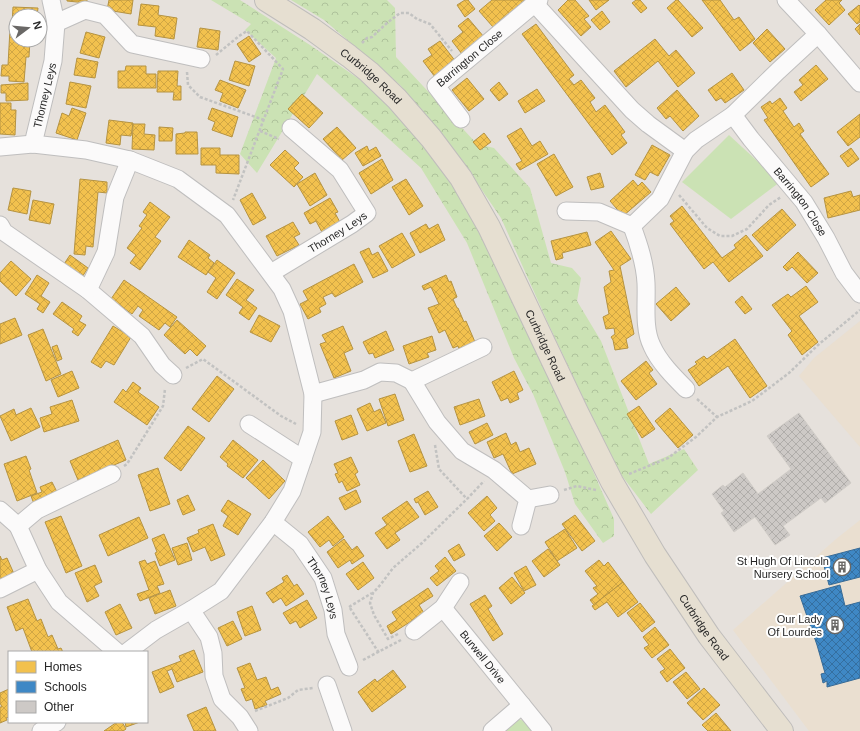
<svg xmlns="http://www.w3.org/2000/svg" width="860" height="731" font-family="Helvetica,sans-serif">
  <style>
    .education { fill: #eadfd0 }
    .grass { fill: #cbe2b4 }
    .forest { fill: url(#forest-crowns) }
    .homes { fill: url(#homes-cross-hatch); stroke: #b59342 }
    .schools { fill: url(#schools-cross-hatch); stroke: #386b96 }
    .building { fill: url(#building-cross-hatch); stroke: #d1cdc8 }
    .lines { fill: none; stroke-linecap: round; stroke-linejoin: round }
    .minor-casing { stroke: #bfbebe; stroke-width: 19 }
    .major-casing { stroke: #bfbdbb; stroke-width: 24 }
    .path { stroke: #c2c2c1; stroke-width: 2.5; stroke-dasharray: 3 2; stroke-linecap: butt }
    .minor { stroke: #fbfafa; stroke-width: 17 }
    .major { stroke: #e6dfd1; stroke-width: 22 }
    .labels { text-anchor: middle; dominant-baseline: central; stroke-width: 4; stroke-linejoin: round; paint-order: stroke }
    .street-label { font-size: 11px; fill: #272727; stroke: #fff }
    .poi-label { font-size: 11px; fill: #272727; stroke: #fff; text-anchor: end }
  </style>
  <defs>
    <pattern id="forest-crowns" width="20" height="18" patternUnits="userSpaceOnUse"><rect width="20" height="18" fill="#cbe2b4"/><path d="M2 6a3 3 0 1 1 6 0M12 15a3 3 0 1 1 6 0" fill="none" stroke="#aec29b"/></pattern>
    <pattern id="homes-cross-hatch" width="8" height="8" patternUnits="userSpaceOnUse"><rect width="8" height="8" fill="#f2c14e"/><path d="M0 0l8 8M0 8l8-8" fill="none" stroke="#d0a644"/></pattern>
    <pattern id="schools-cross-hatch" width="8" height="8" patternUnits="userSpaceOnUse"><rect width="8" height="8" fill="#3f88c5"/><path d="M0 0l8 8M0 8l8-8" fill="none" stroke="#356fa0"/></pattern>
    <pattern id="building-cross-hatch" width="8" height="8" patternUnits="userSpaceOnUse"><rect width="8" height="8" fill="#cdc9c6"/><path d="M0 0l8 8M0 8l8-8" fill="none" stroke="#b0adaa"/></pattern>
  </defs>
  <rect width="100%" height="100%" fill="#e6e1dc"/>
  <g class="education">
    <polygon points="860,321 860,447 799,376 814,358"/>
    <polygon points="860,520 860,731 809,731 733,630 836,539"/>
  </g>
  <g class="grass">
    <polygon points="729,135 780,182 731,219 682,182"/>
    <polygon points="519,719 526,722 534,731 501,731 511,722"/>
  </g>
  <g class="forest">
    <polygon points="211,0 240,0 310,45 369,86 422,143 455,186 491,252 545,370 589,462 614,519 614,536 603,543 575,504 565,472 533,394 514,358 467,243 421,168 317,74 257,173 240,154 276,58 245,30 251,24"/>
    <polygon points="291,0 387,0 395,8 396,57 477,144 494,148 530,188 551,263 572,268 581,278 577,301 601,341 649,464 684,449 698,470 651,514 616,468 548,323 501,218 458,155 400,85 324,20"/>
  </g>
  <g class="homes">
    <polygon points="67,0 87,0 87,3 67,1"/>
    <polygon points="109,0 133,0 131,14 107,10"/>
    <polygon points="465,0 468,0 475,9 465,17 457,5"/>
    <polygon points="492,0 525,0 493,27 479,11"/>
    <polygon points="568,0 575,0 589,16 584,19 591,27 581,36 558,10"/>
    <polygon points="589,0 609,0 596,10"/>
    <polygon points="636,0 640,0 647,8 641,13 632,3"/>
    <polygon points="676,0 678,0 703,28 692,37 667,8"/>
    <polygon points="702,0 720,0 734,20 739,17 755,39 740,51"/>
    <polygon points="826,0 842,0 839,3 845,10 829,25 815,10"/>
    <polygon points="141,4 159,6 158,15 177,18 174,39 155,36 156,27 138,25"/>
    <polygon points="859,5 860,6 860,22 857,24 848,14"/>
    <polygon points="13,7 38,8 37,16 16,16 16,24 12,24"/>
    <polygon points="602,11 610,22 600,30 591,20"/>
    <polygon points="468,18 484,37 462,54 452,41 463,32 458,26"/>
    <polygon points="536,24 574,75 569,79 574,85 581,80 595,98 590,102 596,112 605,105 625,132 621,135 627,143 612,155 522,34"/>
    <polygon points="860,24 860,35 855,29"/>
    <polygon points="200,28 220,31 218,50 197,47"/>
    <polygon points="10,29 16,30 16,40 30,40 29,57 26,57 24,82 9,81 9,76 1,76 2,65 8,65"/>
    <polygon points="767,29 785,49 770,62 753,43"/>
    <polygon points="86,32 105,37 99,58 80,53"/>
    <polygon points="249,36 261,54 249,62 237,44"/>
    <polygon points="655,39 669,56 676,50 695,73 678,87 658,61 626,87 614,71"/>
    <polygon points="440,41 456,62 435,77 423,61 432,55 428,49"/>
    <polygon points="77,58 98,62 95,78 74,75"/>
    <polygon points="235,61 255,66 249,86 229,80"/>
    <polygon points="816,65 828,79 801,101 794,92 803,85 799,80"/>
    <polygon points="126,66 146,66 146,74 156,74 156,88 118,88 118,71 125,71"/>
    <polygon points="158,71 178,71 177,86 181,86 181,100 173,100 174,92 157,92"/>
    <polygon points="732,73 744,90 725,103 721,98 716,101 708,90"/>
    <polygon points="467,78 484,99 469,111 452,90"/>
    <polygon points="220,80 246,90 238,108 220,101 223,93 215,90"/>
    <polygon points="70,82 91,86 86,108 66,104"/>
    <polygon points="499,82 508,94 499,101 490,90"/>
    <polygon points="28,83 28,100 6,101 6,93 1,93 1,85"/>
    <polygon points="537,89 545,101 525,113 518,101"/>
    <polygon points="677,90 699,116 683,131 670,116 666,119 657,108"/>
    <polygon points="302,94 323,113 309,128 288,109"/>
    <polygon points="780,98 787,108 783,111 794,127 799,123 804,131 800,134 829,174 811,187 764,120 768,118 761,107 770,101 772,104"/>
    <polygon points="0,103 11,103 11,110 16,110 15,135 0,134"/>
    <polygon points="72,108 86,113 77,140 56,133 62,113 69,116"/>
    <polygon points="212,108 238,117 232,137 212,130 215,122 208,119"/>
    <polygon points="860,114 860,137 848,146 837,132"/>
    <polygon points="109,120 133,123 131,136 121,135 120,145 106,143"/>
    <polygon points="133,124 145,124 144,134 155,135 154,150 132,149"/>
    <polygon points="159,127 173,128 172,141 159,141"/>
    <polygon points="337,127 356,148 342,160 323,139"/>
    <polygon points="521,128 532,146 540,141 548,154 520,170 516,164 522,161 507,136"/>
    <polygon points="185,132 197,132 198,154 176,154 176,134 185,133"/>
    <polygon points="484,133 491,142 480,150 473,142"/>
    <polygon points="652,145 670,155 658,176 650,172 645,180 635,175"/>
    <polygon points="367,146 369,151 376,147 381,156 363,166 355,153"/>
    <polygon points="201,148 220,148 220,155 239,155 239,174 216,173 216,165 201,165"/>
    <polygon points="851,148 859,159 848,167 840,156"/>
    <polygon points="285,150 299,163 294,168 303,177 294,187 270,165"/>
    <polygon points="554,154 573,187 556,196 537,164"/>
    <polygon points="382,159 393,180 371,194 359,173"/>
    <polygon points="315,173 327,195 310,206 297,184"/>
    <polygon points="600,173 604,187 591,190 587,177"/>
    <polygon points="80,179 107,182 107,193 98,192 93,247 86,246 85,255 74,254"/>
    <polygon points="406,179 423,206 409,215 392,187"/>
    <polygon points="633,180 638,186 642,182 651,192 623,216 610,201"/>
    <polygon points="13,188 31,191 27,214 8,210"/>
    <polygon points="851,191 853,197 860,195 860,210 828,218 824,198"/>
    <polygon points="252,193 266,218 253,225 240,200"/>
    <polygon points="330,198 338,212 335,213 342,226 324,236 316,221 310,224 304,213"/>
    <polygon points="33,200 54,204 50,224 29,220"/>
    <polygon points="150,202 170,217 155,237 161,241 140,270 130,263 136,255 127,248 142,228 139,226 147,215 143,212"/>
    <polygon points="682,206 722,258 736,248 734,245 746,235 763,256 729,282 713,262 704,269 670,224 674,221 670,216"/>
    <polygon points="782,209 796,225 767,251 752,235"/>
    <polygon points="293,222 300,234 294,237 299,245 277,256 266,236"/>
    <polygon points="426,224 429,229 438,224 445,240 420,253 410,233"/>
    <polygon points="611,231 631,259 620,266 634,334 626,339 628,348 615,350 613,340 611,337 615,334 614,328 606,329 603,317 609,314 604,287 611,282 609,271 614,270 595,242"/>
    <polygon points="587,232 591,245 562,253 563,258 556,260 551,241"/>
    <polygon points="402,233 415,255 392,268 379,246"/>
    <polygon points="189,240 210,255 208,258 214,263 206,275 178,257"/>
    <polygon points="369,248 372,255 378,252 388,271 373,278 360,252"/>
    <polygon points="798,252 818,273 807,283 792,267 787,271 783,267"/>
    <polygon points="70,255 88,268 80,280 62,267"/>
    <polygon points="217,260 235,273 217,299 207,292 216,278 208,272"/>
    <polygon points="11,261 31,279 16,296 0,281 0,273"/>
    <polygon points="354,264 363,282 335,297 332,293 323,297 326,304 319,308 321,312 308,319 300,304 308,300 303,291"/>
    <polygon points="37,275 49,283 41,296 50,302 43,313 37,309 40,304 25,294"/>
    <polygon points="446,275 449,282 451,281 457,297 453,299 457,308 458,308 464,322 466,321 478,349 462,356 458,346 453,348 445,330 439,333 428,308 439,304 431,287 424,290 422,286"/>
    <polygon points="237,279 254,290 246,300 257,308 249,320 239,313 243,307 226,295"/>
    <polygon points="124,280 177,317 170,327 165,323 159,330 139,316 143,310 138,306 132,314 111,299"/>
    <polygon points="806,286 818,302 799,316 818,342 802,355 788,335 792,331 772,305 788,294 791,297"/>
    <polygon points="676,287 690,304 671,321 656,304"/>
    <polygon points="742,296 752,309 745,314 735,302"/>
    <polygon points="62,302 82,316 79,321 86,325 78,336 72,332 74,329 53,314"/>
    <polygon points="259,315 280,326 271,342 250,332"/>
    <polygon points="15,318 22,335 0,344 0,324"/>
    <polygon points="177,320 206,346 197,356 190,349 185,354 164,335"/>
    <polygon points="113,326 131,337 114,365 106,361 101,368 91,362"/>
    <polygon points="343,326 353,349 344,353 351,371 334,378 320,344 326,342 322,335"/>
    <polygon points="43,329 61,374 46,381 28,335"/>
    <polygon points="386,331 394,350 375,358 373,353 369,354 363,342"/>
    <polygon points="432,336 436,350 427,353 429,357 409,364 403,346"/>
    <polygon points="735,339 767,386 750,398 728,366 699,386 688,370 697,364 695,362 704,356 707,359"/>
    <polygon points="57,345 62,359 57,361 52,347"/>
    <polygon points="646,361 653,370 649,373 657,384 636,400 621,381"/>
    <polygon points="72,371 79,388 58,397 51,380"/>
    <polygon points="514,371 523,390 517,393 519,399 510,403 508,398 501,401 492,382"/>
    <polygon points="217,376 234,389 209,422 192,409"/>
    <polygon points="133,382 141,388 138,392 159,407 147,425 114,402 123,389 126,392"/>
    <polygon points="395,394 404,420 388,426 379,399"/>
    <polygon points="479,399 485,416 460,425 454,407"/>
    <polygon points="72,400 79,421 44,432 40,418 52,414 50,407"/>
    <polygon points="370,403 374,412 380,409 386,423 367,431 357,409"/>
    <polygon points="639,406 655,429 642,438 627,414"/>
    <polygon points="31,408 40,427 11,441 0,416 14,409 16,415"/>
    <polygon points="670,408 693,435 678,448 655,421"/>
    <polygon points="351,415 358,434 342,440 335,421"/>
    <polygon points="487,423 493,435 475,444 469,432"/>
    <polygon points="188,426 205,438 181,471 164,458"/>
    <polygon points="506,433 511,445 516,442 520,452 529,448 536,464 512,474 503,454 494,458 487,442"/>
    <polygon points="414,434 427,466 410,472 398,441"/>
    <polygon points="118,440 126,460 78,480 70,461"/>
    <polygon points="233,440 258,460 243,478 227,466 228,464 220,457"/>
    <polygon points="26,456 31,469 29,470 37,493 17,501 4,464"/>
    <polygon points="351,457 358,472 355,474 360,485 347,491 342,481 339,483 335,474 338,473 334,464"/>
    <polygon points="263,460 285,481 269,499 246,478"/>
    <polygon points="158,468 170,504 150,511 138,475"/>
    <polygon points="52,482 58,494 34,504 31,496 42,492 40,487"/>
    <polygon points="356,490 361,502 345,510 339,498"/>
    <polygon points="428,491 438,507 425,515 418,502 416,503 414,499"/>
    <polygon points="188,495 195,510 183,515 177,500"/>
    <polygon points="487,496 497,508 490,515 495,521 484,531 468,513"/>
    <polygon points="228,500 251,514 238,535 223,526 228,516 221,511"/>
    <polygon points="407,501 419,517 395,533 400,540 387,549 375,533 387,525 382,518"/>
    <polygon points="575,515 595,541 582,551 562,524"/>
    <polygon points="61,516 82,566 66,573 45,522"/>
    <polygon points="328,516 344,537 333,546 329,540 320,547 308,532"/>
    <polygon points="139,517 148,538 108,556 99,535"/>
    <polygon points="499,523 512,537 497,551 484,536"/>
    <polygon points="213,524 225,555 211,561 205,547 193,552 187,538 199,533 198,530"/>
    <polygon points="565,529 577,548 557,561 545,542"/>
    <polygon points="164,534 175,560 160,566 155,553 157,552 152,539"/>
    <polygon points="344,539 352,550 357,546 364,556 352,564 350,560 338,568 327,552"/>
    <polygon points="187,543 192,560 178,565 172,548"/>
    <polygon points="459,544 465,555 454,561 448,551"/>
    <polygon points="548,549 560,565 544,577 532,561"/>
    <polygon points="0,556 2,560 7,558 15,576 0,582"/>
    <polygon points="445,557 456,571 437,586 430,578 439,571 435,566"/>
    <polygon points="145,560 147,564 155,561 164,584 157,586 160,593 140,601 137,594 149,590 139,562"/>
    <polygon points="599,560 604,566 608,562 623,582 594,605 590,600 598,594 593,588 597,586 585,571"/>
    <polygon points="363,562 374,578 358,590 346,574"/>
    <polygon points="95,565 102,582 94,586 99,596 87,602 75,573"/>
    <polygon points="526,566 536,585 524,591 514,573"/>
    <polygon points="287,575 294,586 297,584 304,594 286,606 281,598 273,603 266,593 284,582 282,578"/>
    <polygon points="512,577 525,593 511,604 499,588"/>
    <polygon points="623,582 638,602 618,617 607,602 595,610 592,606"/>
    <polygon points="428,588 433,596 419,605 424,613 391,634 387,626 397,620 392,612"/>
    <polygon points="170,590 176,606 155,614 149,598"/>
    <polygon points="485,595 492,606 488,609 503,634 493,641 470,604"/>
    <polygon points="28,599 37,621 41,619 48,637 52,635 58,649 61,648 63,652 32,652 23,628 16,631 7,607"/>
    <polygon points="307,600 317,618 300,628 296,621 290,624 283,613"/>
    <polygon points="640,603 655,622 642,632 627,613"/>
    <polygon points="120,604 132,628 116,635 105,612"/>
    <polygon points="252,606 261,630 245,636 237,612"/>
    <polygon points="233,621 242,639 227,646 218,628"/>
    <polygon points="655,627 669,645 652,658 644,648 649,645 643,637"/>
    <polygon points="670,649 685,668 667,682 660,672 665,669 657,659"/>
    <polygon points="194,650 203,672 177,682 172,669 167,671 174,687 160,693 152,672 181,661 179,656"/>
    <polygon points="250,663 257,680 266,677 271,690 278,687 281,694 265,701 267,705 255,709 252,699 246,701 241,689 245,688 237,668"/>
    <polygon points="393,670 406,687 372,712 358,692 375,679 377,682"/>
    <polygon points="686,672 700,689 687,699 673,682"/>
    <polygon points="704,688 720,705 703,720 687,703"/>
    <polygon points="9,689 9,717 6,718 7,720 0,723 0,707 2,707 0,703 0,693"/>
    <polygon points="206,707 216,731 194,731 187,715"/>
    <polygon points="716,713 731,731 708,731 702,725"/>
    <polygon points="117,722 122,722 126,729 123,731 104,731"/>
    <polygon points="125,722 140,722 126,727"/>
  </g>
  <g class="schools">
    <polygon points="860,548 860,577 829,585 822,558"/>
    <polygon points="840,585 845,606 860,602 860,678 827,687 827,681 823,683 821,674 825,673 817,645 800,596"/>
  </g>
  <polygon class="building" points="799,413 851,483 825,503 821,498 783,526 790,535 775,545 755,517 734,532 721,513 724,511 712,494 723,485 725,487 743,473 758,494 791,469 767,436"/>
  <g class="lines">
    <defs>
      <g id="minor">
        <polyline points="51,0 56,23 85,10 105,15 132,44 201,59"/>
        <polyline points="786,0 818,34 860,83"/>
        <polyline points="535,4 632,110 648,124 685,151"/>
        <path id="s1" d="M 733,115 L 751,139 L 804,202 L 826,238 L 844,273 L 860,294"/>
        <path id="s2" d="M 461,119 L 436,86 L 539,0"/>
        <path id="s3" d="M 33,144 L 53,61 L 56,23"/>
        <polyline points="0,147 33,144 86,150 130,160 178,179 227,215 282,289 292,311 313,394 312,432 292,491 273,522 221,591 191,610 156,630 127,652"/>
        <polyline points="566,211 599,212 632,226"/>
        <polyline points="0,225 4,232 88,290 142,336 162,365 173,375"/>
        <path id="s4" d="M 271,273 L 352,224 L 367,213 L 340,170 L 291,128"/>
        <polyline points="88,290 106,252 115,197 130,160"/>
        <polyline points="412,381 437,422 462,451 494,470 528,499 521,526"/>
        <path d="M 686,389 C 674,377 659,362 652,346 C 643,328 647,303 646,283 C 645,263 639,245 632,226 L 660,199 L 685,151 L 696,140 L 733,115 L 778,71 L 818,34"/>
        <polyline points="313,394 364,380 380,372 396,373 412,381 483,347"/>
        <polyline points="249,424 303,459"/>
        <polyline points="528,499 550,495"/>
        <polyline points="0,510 18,526 38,570 59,602 117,652"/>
        <path id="s5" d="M 273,522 L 300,544 L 323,578 L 333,610 L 336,634 L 349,667"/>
        <polyline points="18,526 37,510 112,474"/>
        <polyline points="0,589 38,570"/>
        <path id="s6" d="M 443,608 L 543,731"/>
        <polyline points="191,610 209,637 213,653 214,676 222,699 240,717 249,731"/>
        <polyline points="414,631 443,608 460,582"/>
        <polyline points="327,685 343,731"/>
        <polyline points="41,731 57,722"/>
        <polyline points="492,731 522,705"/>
      </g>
      <g id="major">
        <path id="s7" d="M 266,0 L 312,29 L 349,56 L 369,72 L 397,99 L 431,138 L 461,178 L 489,227 L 577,412 L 612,482 L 655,555 L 709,636 L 782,731"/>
      </g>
    </defs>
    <use href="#minor" class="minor-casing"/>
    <use href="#major" class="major-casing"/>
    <g class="path">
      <polyline points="362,43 367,38 372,37 387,23 400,13 409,13 417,19 430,24 452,51"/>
      <polyline points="216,55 239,36 247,31 283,69 233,200"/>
      <polyline points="187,72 188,85 200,97 264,120"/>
      <polyline points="260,131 279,139"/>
      <polyline points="679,195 707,228 720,236 732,236 747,229 769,205 781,197"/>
      <polyline points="186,368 203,359 281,416 296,424"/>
      <polyline points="697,399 717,417"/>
      <polyline points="435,445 439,469 467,499"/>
      <polyline points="124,466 127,464 163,406 165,389"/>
      <polyline points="629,474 668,458 696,437 717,417 752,401 789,373 818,345 860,310"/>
      <polyline points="564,490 577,486 596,490"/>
      <polyline points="349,607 372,593"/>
      <polyline points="350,608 379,653"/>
      <polyline points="398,634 388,639 374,615 370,603 373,593 381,584 393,568 422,543 467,499 484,481"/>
      <polyline points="363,660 401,640"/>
      <polyline points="255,711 288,698 298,690 313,688"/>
    </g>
    <use href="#minor" class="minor"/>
    <use href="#major" class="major"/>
  </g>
  <defs>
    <symbol id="building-ring" viewBox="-11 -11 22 22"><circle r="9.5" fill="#fff" stroke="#6a6866" stroke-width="1.5"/><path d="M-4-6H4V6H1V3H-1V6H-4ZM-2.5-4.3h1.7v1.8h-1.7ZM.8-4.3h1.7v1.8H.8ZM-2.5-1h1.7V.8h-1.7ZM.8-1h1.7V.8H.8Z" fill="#6a6866"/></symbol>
  </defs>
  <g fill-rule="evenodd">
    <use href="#building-ring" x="832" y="557" width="20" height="20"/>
    <use href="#building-ring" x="825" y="615" width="20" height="20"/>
  </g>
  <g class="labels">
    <g class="street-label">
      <text stroke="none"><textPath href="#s2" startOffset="85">Barrington Close</textPath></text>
      <text stroke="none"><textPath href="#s7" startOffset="130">Curbridge Road</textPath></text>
      <text stroke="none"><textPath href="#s3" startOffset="50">Thorney Leys</textPath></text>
      <text stroke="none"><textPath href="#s1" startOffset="110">Barrington Close</textPath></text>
      <text stroke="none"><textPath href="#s4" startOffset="78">Thorney Leys</textPath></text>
      <text stroke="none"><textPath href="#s7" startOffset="454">Curbridge Road</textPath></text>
      <text stroke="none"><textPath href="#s5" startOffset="85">Thorney Leys</textPath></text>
      <text stroke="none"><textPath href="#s7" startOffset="778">Curbridge Road</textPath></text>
      <text stroke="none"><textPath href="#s6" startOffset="63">Burwell Drive</textPath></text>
    </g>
    <g class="poi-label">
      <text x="829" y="561">St Hugh Of Lincoln<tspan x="829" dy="13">Nursery School</tspan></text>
      <text x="822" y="619">Our Lady<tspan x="822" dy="13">Of Lourdes</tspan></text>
    </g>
  </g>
  <rect x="8" y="651" width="140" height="72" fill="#ffffff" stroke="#a9a9a9"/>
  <rect x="16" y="661" width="20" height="12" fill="#f2c14e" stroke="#a9a9a9"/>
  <text x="44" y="671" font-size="12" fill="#272727">Homes</text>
  <rect x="16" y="681" width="20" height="12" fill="#3f88c5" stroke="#a9a9a9"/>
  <text x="44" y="691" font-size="12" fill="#272727">Schools</text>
  <rect x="16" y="701" width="20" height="12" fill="#cdc9c6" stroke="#a9a9a9"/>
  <text x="44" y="711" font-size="12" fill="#272727">Other</text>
  <g transform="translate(28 28) rotate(74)"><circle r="19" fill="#ffffff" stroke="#a9a9a9"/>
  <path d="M0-3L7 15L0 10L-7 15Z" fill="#6a6866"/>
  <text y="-6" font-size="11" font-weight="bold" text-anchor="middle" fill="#272727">N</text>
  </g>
</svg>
